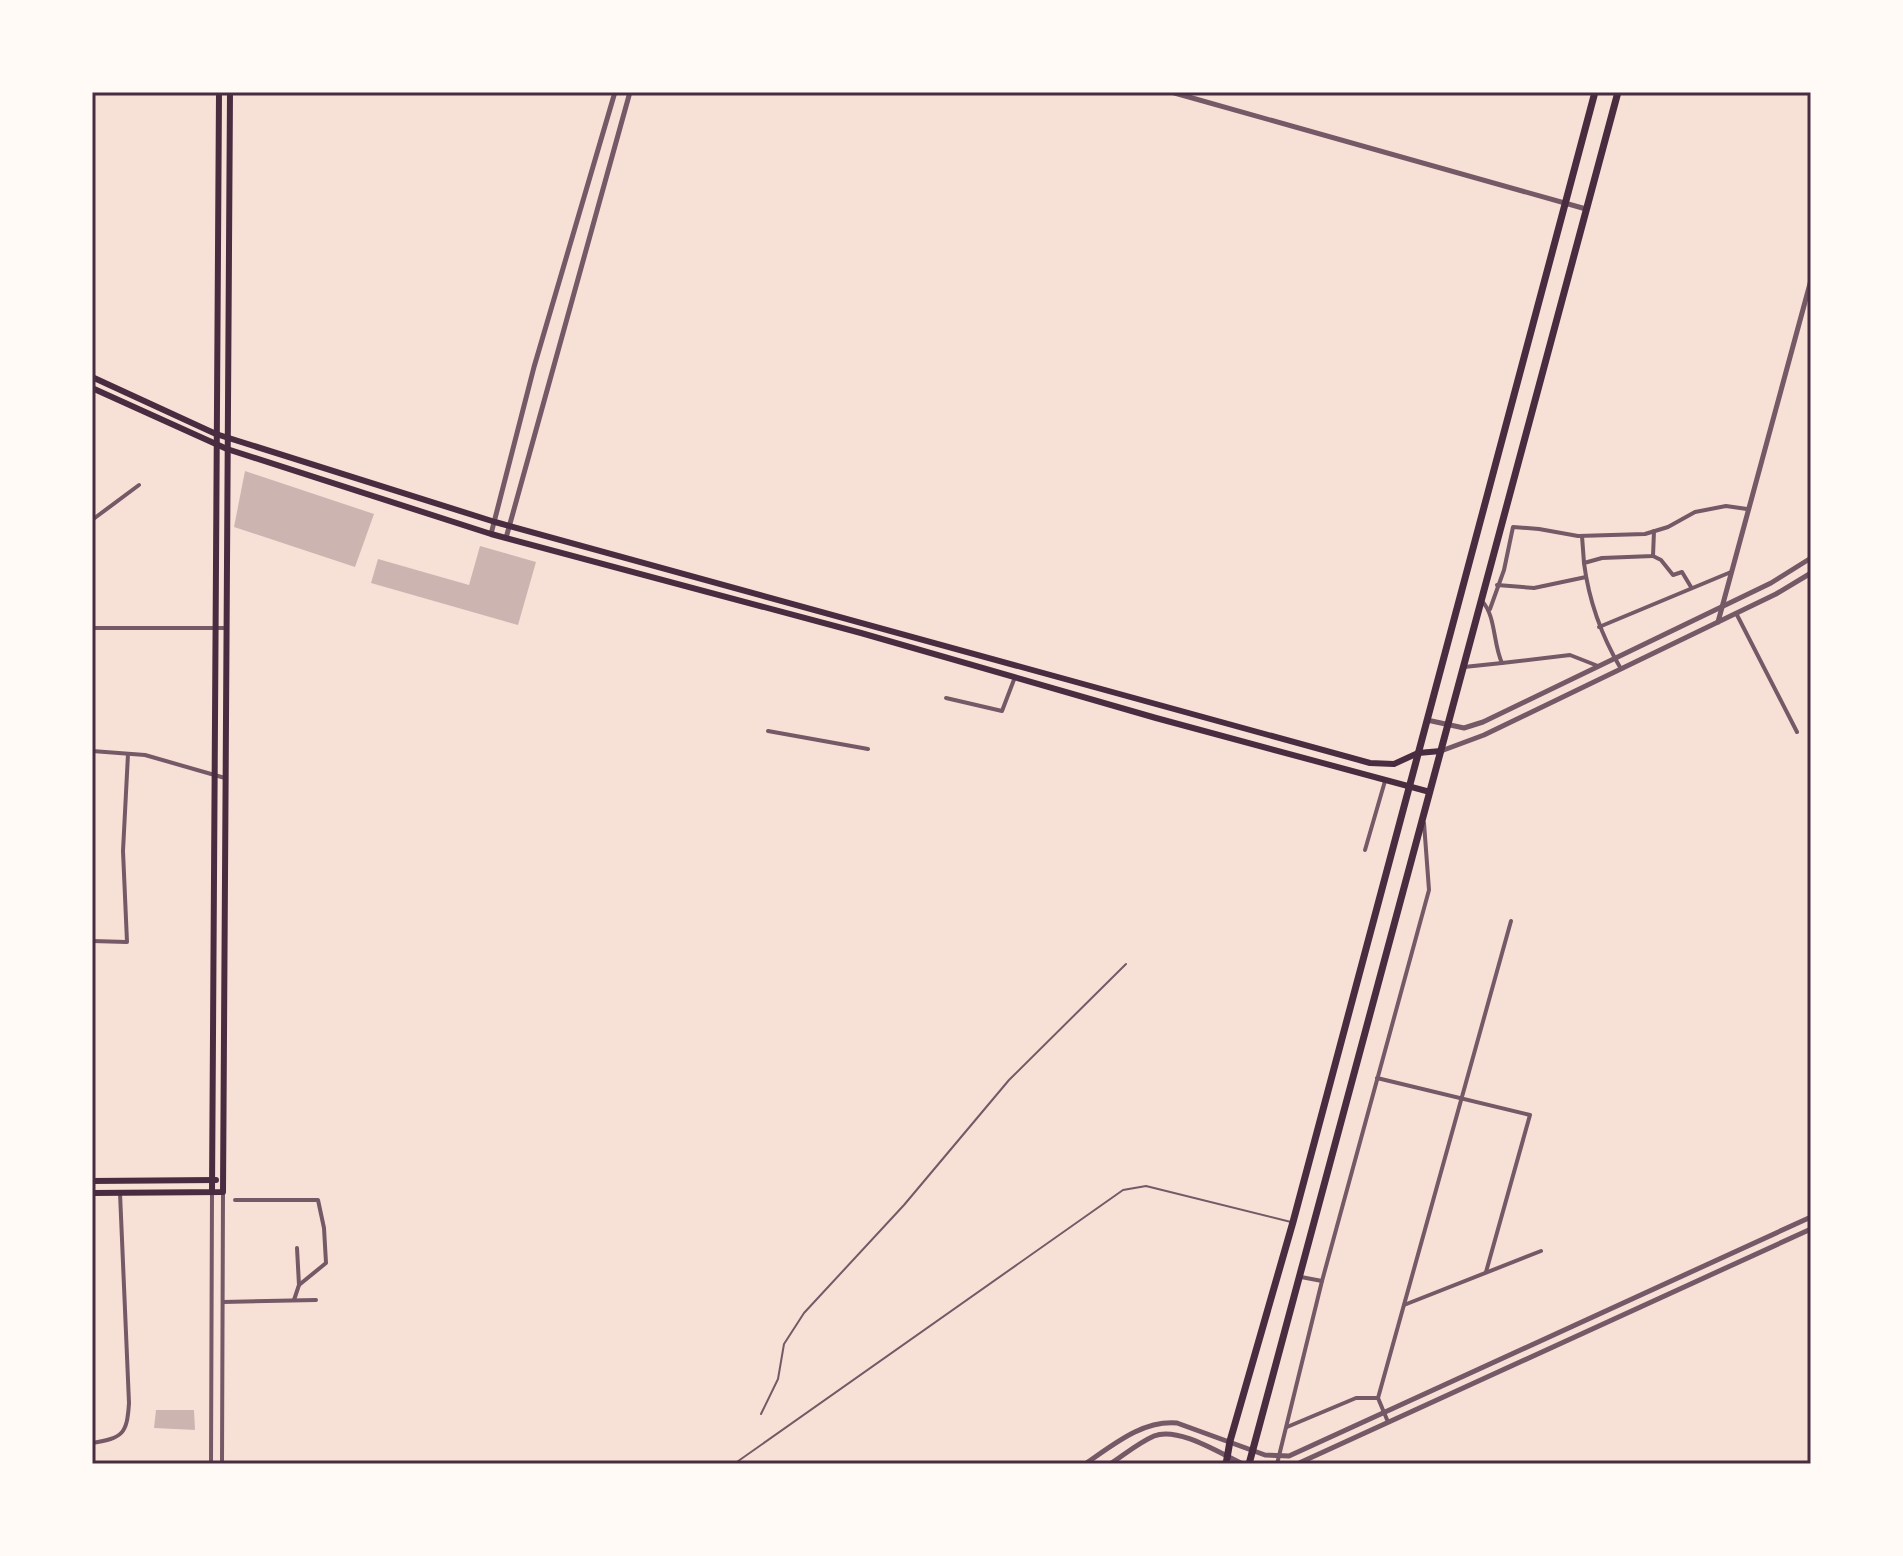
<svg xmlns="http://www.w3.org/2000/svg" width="1903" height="1556" font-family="Merriweather,serif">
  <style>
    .building { fill: #ccb4b1 }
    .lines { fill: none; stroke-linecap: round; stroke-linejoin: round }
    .service { stroke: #755966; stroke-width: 2 }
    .minor { stroke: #755966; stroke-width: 4 }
    .tertiary { stroke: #755966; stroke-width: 5 }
    .secondary { stroke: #4a2c40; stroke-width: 6 }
    .primary { stroke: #4a2c40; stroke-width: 7 }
    .neatline { fill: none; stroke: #4a2c40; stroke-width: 3 }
  </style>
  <rect width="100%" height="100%" fill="#f7e1d7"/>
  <g class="building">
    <polygon points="245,471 374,514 355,567 234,527"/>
    <polygon points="480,546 536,562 518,625 371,583 378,559 469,585"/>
    <polygon points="156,1410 194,1410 195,1430 154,1428"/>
  </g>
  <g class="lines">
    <g class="service">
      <polyline points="761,1414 778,1379 784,1344 804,1313 904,1205 1009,1080 1126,964"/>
      <polyline points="734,1464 1123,1190 1146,1186 1291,1222"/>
    </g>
    <g class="minor">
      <polyline points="92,520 139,485"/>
      <polyline points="1582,536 1584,563"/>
      <polyline points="1653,556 1661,560 1673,575 1682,572 1691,587"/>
      <polyline points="1497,585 1534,588 1586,577"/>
      <path d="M 1482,601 C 1496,616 1493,644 1502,663 L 1570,655 L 1598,666"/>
      <polyline points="1490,609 1504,570 1513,527 1539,529 1578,536 1645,534 1668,527 1695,512 1726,506 1747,509"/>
      <polyline points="1736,613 1797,732"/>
      <polyline points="1599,627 1731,572"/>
      <polyline points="92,628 226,628"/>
      <polyline points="1464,667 1502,663"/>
      <path d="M 1621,669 C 1601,635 1589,602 1584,563 L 1602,558 L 1653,556 L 1654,531"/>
      <polyline points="946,698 1002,711 1015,677"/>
      <polyline points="768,731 868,749"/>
      <polyline points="92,751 145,755 225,778"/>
      <polyline points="1365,850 1385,781"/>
      <polyline points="92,941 127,942 123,851 128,754"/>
      <polyline points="1377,1078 1530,1115 1486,1272"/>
      <polyline points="235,1200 318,1200 324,1228 326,1263 299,1285"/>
      <polyline points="1301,1277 1322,1281"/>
      <polyline points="294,1300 299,1285 297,1248"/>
      <polyline points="223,1302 316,1300"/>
      <polyline points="1404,1305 1541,1251"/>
      <polyline points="1388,1422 1378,1398 1511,921"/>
      <polyline points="1287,1427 1356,1398 1378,1398"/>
      <path d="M 92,1443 C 123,1438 127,1434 129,1403 L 120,1193"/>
      <polyline points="211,1464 212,1192"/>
      <polyline points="222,1464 223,1192"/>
      <polyline points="1277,1464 1322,1281 1429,890 1424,823"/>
    </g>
    <g class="tertiary">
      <polyline points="1171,92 1586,209"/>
      <polyline points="491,534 534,367 615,92"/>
      <polyline points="506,538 630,92"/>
      <polyline points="1718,622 1811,280"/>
      <polyline points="1427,720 1464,728 1483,722 1771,583 1811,558"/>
      <polyline points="1441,751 1484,735 1776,594 1811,573"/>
      <path d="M 1085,1464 C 1113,1445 1142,1420 1177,1423 L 1265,1455 L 1289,1456 L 1811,1217"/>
      <path d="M 1110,1464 C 1124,1455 1138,1443 1154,1436 C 1178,1426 1221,1454 1243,1464"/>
      <polyline points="1297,1464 1811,1229"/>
    </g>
    <g class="secondary">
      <polyline points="92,377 216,434 495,522 1370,763 1394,764 1418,753 1441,751"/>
      <polyline points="92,388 227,449 491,534 861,633 1156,718 1430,792"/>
      <polyline points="92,1181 216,1180"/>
      <polyline points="212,1192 219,92"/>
      <polyline points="92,1193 223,1192 230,92"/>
    </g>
    <g class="primary">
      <polyline points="1226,1464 1230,1441 1293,1222 1595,92"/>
      <polyline points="1249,1464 1618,92"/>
    </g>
  </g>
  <rect width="1903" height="1556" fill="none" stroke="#fffaf5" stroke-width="188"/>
  <rect x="94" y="94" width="1715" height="1368" class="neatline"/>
</svg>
